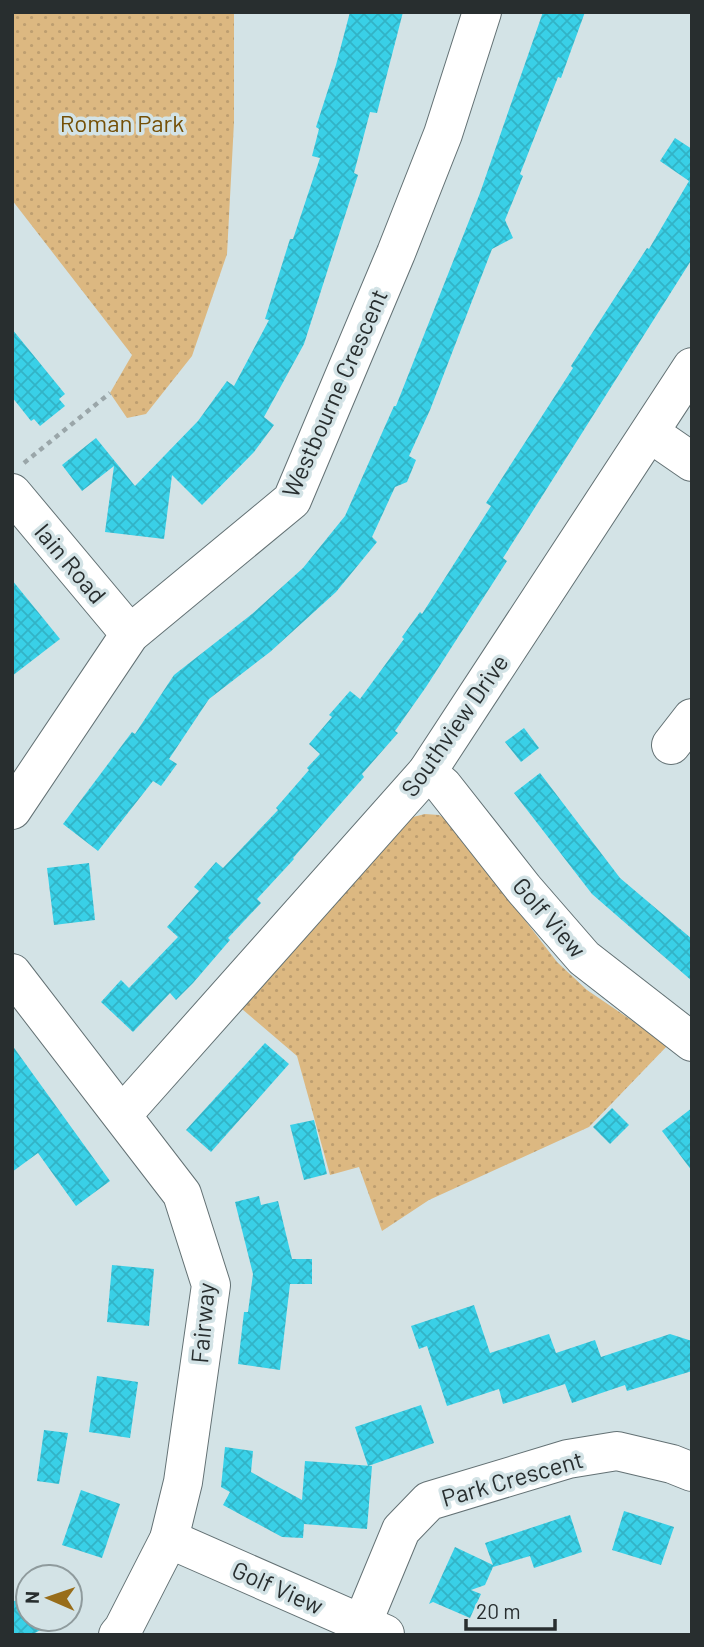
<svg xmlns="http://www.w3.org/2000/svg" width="704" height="1647" font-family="Barlow,sans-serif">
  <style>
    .park { fill: url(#park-dots) }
    .building { fill: url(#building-cross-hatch) }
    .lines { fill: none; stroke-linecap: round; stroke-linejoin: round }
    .minor-casing { stroke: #637174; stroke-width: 40 }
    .path { stroke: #9aa6a9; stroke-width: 4.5; stroke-dasharray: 5 5; stroke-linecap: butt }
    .minor { stroke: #fff; stroke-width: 38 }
    .labels { text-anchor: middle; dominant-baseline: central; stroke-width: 7; stroke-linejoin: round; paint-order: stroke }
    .park-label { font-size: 24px; fill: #745007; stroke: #d3e3e6 }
    .street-label { font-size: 24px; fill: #282e2f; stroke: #d3e3e6 }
  </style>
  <defs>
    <pattern id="park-dots" width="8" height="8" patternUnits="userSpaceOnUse" patternTransform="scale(1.75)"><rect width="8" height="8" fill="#dcb881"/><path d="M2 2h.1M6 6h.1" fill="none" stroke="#bd9e70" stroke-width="1.8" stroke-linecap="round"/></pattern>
    <pattern id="building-cross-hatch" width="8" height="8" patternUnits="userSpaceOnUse" patternTransform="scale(1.75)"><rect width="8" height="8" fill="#39d0e7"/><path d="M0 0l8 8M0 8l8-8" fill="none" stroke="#32b3c6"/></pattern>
  </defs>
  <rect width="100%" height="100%" fill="#d3e3e6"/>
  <g class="park">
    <polygon points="12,12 234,12 234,122 227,254 192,356 146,414 127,418 110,393 132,355 12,200"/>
    <polygon points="425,814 439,815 449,821 557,962 587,990 668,1045 589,1127 429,1200 382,1231 359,1167 330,1175 297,1056 242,1009 409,818"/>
  </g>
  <g class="building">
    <polygon points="350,12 403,12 377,113 370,112 354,173 358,175 304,344 264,417 274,425 254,452 202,505 172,475 164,539 105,532 114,466 82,491 62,465 96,438 135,486 198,421 227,381 234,386 269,320 265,319 290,239 293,239 320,158 312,156 319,129 316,127 336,65"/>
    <polygon points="543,12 585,12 561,78 558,77 520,174 523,176 505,220 513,238 492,249 430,410 409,456 416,460 407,482 395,487 372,537 377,542 336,592 270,652 209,699 169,759 177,764 161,786 153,781 98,851 63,824 132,732 135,734 174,675 252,614 303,568 345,516 394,406 396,406 480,193"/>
    <polygon points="675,138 692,149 692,259 503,558 507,561 426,687 395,731 398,733 362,774 364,777 293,858 294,859 257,899 261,903 228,938 230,940 193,983 176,1000 170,993 133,1032 101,1002 121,980 129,988 178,937 167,927 199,891 194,887 216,862 223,868 278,810 276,808 309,770 307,768 320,754 309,744 332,717 329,715 350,691 360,699 404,639 402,637 420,612 422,614 491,506 486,503 573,368 571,366 603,316 647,248 649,249 689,181 660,161"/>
    <polygon points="12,329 65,394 59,399 65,406 40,426 34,419 31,421 12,397"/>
    <polygon points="12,580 60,639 12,676"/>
    <polygon points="524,728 539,748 521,762 505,742"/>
    <polygon points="540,773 620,878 692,939 692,981 592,894 514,793"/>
    <polygon points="89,863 95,920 54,925 47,868"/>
    <polygon points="265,1043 289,1064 211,1152 186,1130"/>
    <polygon points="12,1045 110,1181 76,1206 38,1153 12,1172"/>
    <polygon points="612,1108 629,1125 610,1144 593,1127"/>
    <polygon points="692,1108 692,1171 662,1131"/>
    <polygon points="314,1120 327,1174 304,1180 290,1125"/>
    <polygon points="259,1196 261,1205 278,1201 292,1259 312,1259 312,1284 290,1284 280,1370 238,1364 244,1312 248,1312 253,1274 235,1202"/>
    <polygon points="112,1265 154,1269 149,1326 107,1322"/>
    <polygon points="474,1305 490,1353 549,1334 556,1353 595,1340 601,1357 670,1334 692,1341 692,1371 627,1391 625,1385 572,1403 565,1384 503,1404 499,1389 447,1406 427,1346 419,1349 411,1326"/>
    <polygon points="97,1376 138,1382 130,1438 89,1432"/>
    <polygon points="421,1405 434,1443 368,1466 355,1427"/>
    <polygon points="44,1430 68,1433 59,1484 37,1481"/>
    <polygon points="225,1447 253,1451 251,1472 302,1500 305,1461 372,1466 367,1529 304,1524 303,1538 282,1537 223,1505 230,1492 221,1487"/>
    <polygon points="81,1490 120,1504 102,1558 62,1545"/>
    <polygon points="624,1511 674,1527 661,1565 612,1550"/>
    <polygon points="570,1515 582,1552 534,1568 530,1556 493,1567 485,1585 471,1590 481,1594 470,1618 433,1602 429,1604 455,1547 493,1565 485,1543"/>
    <polygon points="28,1595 28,1619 52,1619 54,1623 31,1635 12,1635 12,1602"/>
  </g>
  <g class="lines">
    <defs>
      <g id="minor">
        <polyline points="650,433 692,462"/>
        <polyline points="12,493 130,634"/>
        <polyline points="671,745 692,718"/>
        <polyline points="427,772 443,786 524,889 584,958 692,1042"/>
        <polyline points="12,810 130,634 292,500 396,253 443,134 482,12"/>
        <polyline points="12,973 182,1194 211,1285 183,1482 169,1539 123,1629 118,1635"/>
        <polyline points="122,1115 427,772 692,367"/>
        <polyline points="169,1539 385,1634"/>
        <polyline points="362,1624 401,1530 429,1501 568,1459 617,1451 672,1464 692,1472"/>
      </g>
    </defs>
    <use href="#minor" class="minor-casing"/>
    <polyline class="path" points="24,463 110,393"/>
    <use href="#minor" class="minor"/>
  </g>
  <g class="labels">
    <g class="park-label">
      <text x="122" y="122">Roman Park</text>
    </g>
    <g class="street-label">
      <text transform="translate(334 393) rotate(-66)">Westbourne Crescent</text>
      <text transform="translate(71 563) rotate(50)">Iain Road</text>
      <text transform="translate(454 725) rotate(-55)">Southview Drive</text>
      <text transform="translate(550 917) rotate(49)">Golf View</text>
      <text transform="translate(202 1323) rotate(-85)">Fairway</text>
      <text transform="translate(512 1478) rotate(-16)">Park Crescent</text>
      <text transform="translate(278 1587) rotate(24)">Golf View</text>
    </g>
  </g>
  <rect width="704" height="1647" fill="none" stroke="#282e2f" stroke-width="28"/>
  <g transform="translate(49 1598) rotate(272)"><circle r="33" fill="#d3e3e6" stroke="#8f9b9d" stroke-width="2"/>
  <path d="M0-5L12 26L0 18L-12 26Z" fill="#986d1a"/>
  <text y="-10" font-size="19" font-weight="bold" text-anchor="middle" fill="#282e2f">N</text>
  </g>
  <path d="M466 1619v10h89v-10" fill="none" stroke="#282e2f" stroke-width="3.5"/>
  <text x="476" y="1619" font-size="21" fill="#282e2f" stroke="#d3e3e6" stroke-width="5" paint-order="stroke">20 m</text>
</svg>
